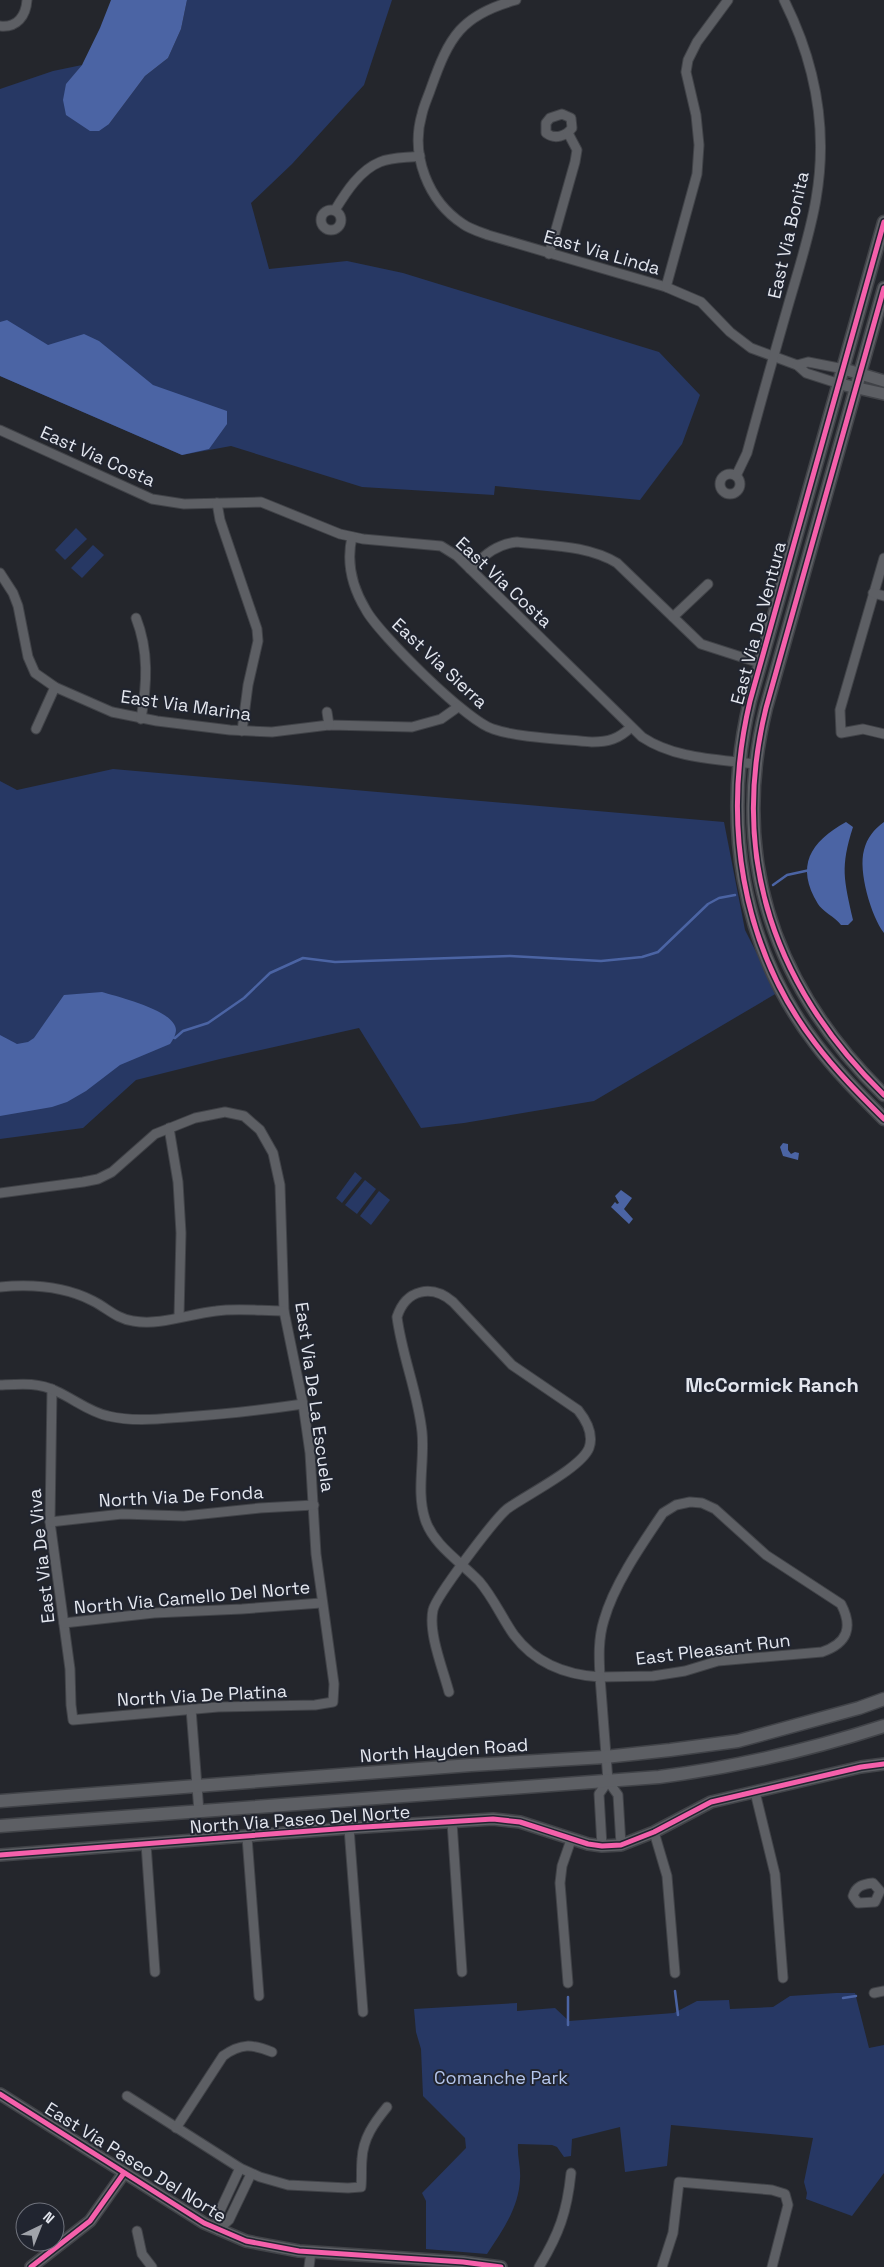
<svg xmlns="http://www.w3.org/2000/svg" width="884" height="2267" font-family="'Space Grotesk',sans-serif">
  <style>
    .green { fill: #273864 }
    .water { fill: #4b64a4 }
    .lines { fill: none; stroke-linecap: round; stroke-linejoin: round }
    .stream { stroke: #4b64a4; stroke-width: 2.5 }
    .minor-casing { stroke: #414348; stroke-width: 11 }
    .tertiary-casing { stroke: #414348; stroke-width: 14 }
    .secondary-casing { stroke: #414348; stroke-width: 15 }
    .minor { stroke: #5d5f64; stroke-width: 9 }
    .tertiary { stroke: #5d5f64; stroke-width: 11 }
    .secondary { stroke: #5d5f64; stroke-width: 12 }
    .cycleway-casing { stroke: #212530; stroke-width: 8 }
    .cycleway { stroke: #f560ab; stroke-width: 5 }
    .labels { text-anchor: middle; dominant-baseline: central; stroke-width: 4; stroke-linejoin: round; paint-order: stroke }
    .street-label { font-size: 18px; fill: #e3e6ee; stroke: #212530 }
    .park-label { font-size: 18px; fill: #b5c6ec; stroke: #212530 }
    .quarter-label { font-size: 20px; font-weight: bold; fill: #e3e6ee; stroke: #212530 }
  </style>
  <rect width="100%" height="100%" fill="#24262c"/>
  <g class="green">
    <polygon points="187,0 392,0 364,85 292,164 251,203 269,269 347,261 403,273 659,352 700,395 682,444 640,500 495,486 494,495 362,487 231,446 182,455 0,376 0,89 53,71 82,65 66,85 109,124 145,76 168,58 181,29"/>
    <polygon points="76,528 87,539 65,560 55,550"/>
    <polygon points="93,545 104,555 82,578 71,568"/>
    <polygon points="113,769 724,822 745,930 777,993 594,1101 464,1123 421,1128 359,1028 220,1059 136,1080 83,1128 0,1139 0,781 17,790"/>
    <polygon points="355,1172 362,1178 342,1203 336,1198"/>
    <polygon points="365,1180 376,1189 357,1214 345,1205"/>
    <polygon points="379,1191 390,1200 371,1225 360,1216"/>
    <path d="M 836,1993 L 855,1993 L 869,2048 L 884,2045 L 884,2173 L 852,2216 L 806,2199 L 807,2193 L 804,2182 L 813,2138 L 671,2125 L 667,2166 L 625,2172 L 620,2127 L 572,2139 L 571,2156 L 564,2157 L 557,2147 L 552,2145 L 518,2144 C 517,2156 521,2168 520,2179 C 519,2208 502,2231 487,2254 L 426,2249 L 426,2201 L 422,2193 L 466,2148 L 465,2138 L 423,2096 L 421,2049 L 416,2032 L 414,2009 L 517,2003 L 517,2011 L 555,2008 L 569,2021 L 674,2013 L 697,2001 L 729,2000 L 730,2009 L 773,2007 L 790,1996 Z"/>
  </g>
  <g class="water">
    <polygon points="111,0 187,0 181,29 168,58 145,76 109,124 99,131 90,131 66,115 63,100 66,84 82,65 100,28"/>
    <polygon points="7,320 48,345 84,334 99,341 153,385 227,411 227,424 209,449 182,455 0,376 0,322"/>
    <path d="M 846,822 L 853,827 C 840,868 844,879 853,920 L 848,925 L 841,925 C 836,918 821,910 818,904 C 795,866 810,842 846,822 Z"/>
    <path d="M 884,822 L 884,933 C 871,916 858,871 864,850 C 867,838 874,829 884,822 Z"/>
    <path d="M 102,992 C 118,997 175,1010 176,1030 C 176,1034 173,1040 170,1044 L 120,1065 L 86,1091 L 67,1102 L 52,1107 L 0,1116 L 0,1035 L 17,1044 L 28,1042 L 34,1038 L 64,995 Z"/>
    <polygon points="783,1143 788,1144 788,1150 791,1154 795,1152 799,1153 798,1160 783,1156 780,1147"/>
    <polygon points="621,1190 632,1198 624,1209 633,1219 629,1224 611,1207 615,1202 617,1204 619,1203 615,1196"/>
  </g>
  <g class="lines">
    <g class="stream">
      <polyline points="773,885 787,875 810,870"/>
      <polyline points="171,1037 175,1038 183,1031 208,1023 244,998 270,973 303,958 335,962 510,956 601,961 642,957 658,952 708,904 719,898 735,895"/>
      <polyline points="675,1991 678,2015"/>
      <polyline points="568,1997 568,2025"/>
      <polyline points="843,1998 856,1996"/>
    </g>
    <defs>
      <g id="minor">
        <path d="M 516,0 C 461,15 449,37 431,88 C 428,97 424,105 422,114 C 410,155 428,201 463,224 C 470,229 480,232 488,235 L 666,287 L 701,302 L 730,332 L 751,348 L 797,365 L 806,373 L 840,384"/>
        <path d="M 0,26 C 17,28 26,16 27,0"/>
        <path d="M 562,114 L 571,118 L 572,128 C 566,136 555,140 546,133 L 546,123 L 550,118 Z"/>
        <circle cx="331" cy="220" r="10"/>
        <path d="M 335,210 C 346,192 360,170 380,162 C 392,157 407,158 420,156"/>
        <polyline points="549,254 575,162 577,150 568,133"/>
        <polyline points="666,287 697,174 699,145 696,115 686,72 688,60 697,42 728,0"/>
        <polyline points="797,365 808,362 844,369"/>
        <path d="M 0,430 L 152,499 L 184,504 L 261,502 L 340,534 L 363,539 L 441,546 L 457,556 L 642,737 C 675,759 717,759 755,764"/>
        <circle cx="730" cy="484" r="10"/>
        <path d="M 736,476 L 747,453 C 760,404 774,355 788,306 C 798,271 810,235 816,199 C 828,130 815,62 784,0"/>
        <polyline points="217,503 220,520 257,629 258,641 248,685 242,731"/>
        <path d="M 352,537 C 346,563 352,587 366,610 C 379,634 468,722 493,729 C 519,738 563,739 592,742 C 608,742 619,739 631,727"/>
        <polyline points="884,558 840,710 841,733 863,729 884,734"/>
        <path d="M 470,569 C 485,555 496,544 517,542 C 550,546 587,545 617,563 L 701,644 L 760,663"/>
        <polyline points="0,573 13,593 18,606 28,657 35,673 55,687 112,712 157,721 230,730 272,732 329,725 412,727 441,719 458,707"/>
        <polyline points="873,593 884,596"/>
        <polyline points="673,617 708,584"/>
        <path d="M 136,618 C 149,651 147,684 141,719"/>
        <polyline points="327,712 329,725"/>
        <polyline points="36,729 55,687"/>
        <polyline points="169,1128 178,1182 181,1233 179,1317"/>
        <polyline points="0,1193 83,1182 98,1179 112,1172 155,1134 195,1118 225,1112 244,1116 260,1130 273,1153 280,1185 284,1311 303,1404 310,1453 316,1554 334,1684 333,1702 315,1705 218,1707 73,1720 71,1705 70,1669 50,1522 52,1389"/>
        <path d="M 0,1287 C 31,1284 64,1286 93,1301 C 107,1308 117,1319 133,1321 C 160,1326 189,1314 216,1311 C 238,1308 262,1311 284,1311"/>
        <path d="M 0,1385 C 20,1384 38,1382 56,1391 C 74,1399 89,1412 108,1416 C 133,1422 159,1419 185,1417 C 224,1414 263,1410 303,1404"/>
        <path d="M 690,1502 L 702,1503 L 715,1509 L 766,1555 L 841,1604 C 853,1627 848,1643 822,1652 L 718,1661 L 685,1671 L 653,1676 L 600,1677 C 599,1658 598,1639 604,1620 C 614,1584 642,1544 663,1513 L 676,1505 Z"/>
        <polyline points="50,1522 122,1514 184,1516 260,1508 314,1505"/>
        <polyline points="64,1623 154,1613 242,1609 321,1603"/>
        <path d="M 449,1692 C 443,1669 428,1633 433,1610 C 436,1596 495,1519 507,1509 C 526,1495 581,1468 589,1448 C 594,1434 586,1420 578,1410 L 512,1365 L 453,1302 C 432,1284 406,1289 397,1317 C 402,1356 418,1393 422,1432 C 425,1460 416,1491 425,1519 C 433,1545 461,1562 479,1581 C 493,1597 502,1618 514,1635 C 535,1663 566,1675 600,1677 L 608,1781 L 618,1795 L 621,1845"/>
        <polyline points="191,1709 199,1812"/>
        <polyline points="755,1792 775,1874 783,1978"/>
        <polyline points="452,1822 462,1972"/>
        <polyline points="349,1828 363,2012"/>
        <polyline points="654,1832 667,1876 675,1973"/>
        <polyline points="247,1837 259,1996"/>
        <polyline points="146,1844 155,1972"/>
        <polyline points="602,1846 599,1794 608,1781"/>
        <path d="M 873,1883 L 880,1891 L 875,1902 L 858,1903 L 853,1896 C 856,1886 863,1884 873,1883 Z"/>
        <polyline points="568,1983 560,1883 562,1866 571,1840"/>
        <polyline points="874,1993 884,1991"/>
        <path d="M 127,2096 L 240,2168 L 260,2177 L 288,2185 L 348,2188 L 361,2187 C 362,2177 361,2169 362,2159 C 363,2138 374,2123 387,2107"/>
        <path d="M 176,2128 L 223,2056 C 241,2043 252,2044 272,2052"/>
        <polyline points="218,2230 218,2215 240,2168"/>
        <polyline points="218,2230 229,2220 251,2174"/>
        <polyline points="137,2231 142,2254 152,2267"/>
        <polyline points="309,2267 311,2252"/>
        <path d="M 539,2267 C 559,2234 567,2212 571,2173"/>
        <polyline points="662,2267 673,2233 679,2182 772,2190 785,2194 788,2205 772,2267"/>
      </g>
      <g id="tertiary">
        <polyline points="844,369 884,381"/>
        <polyline points="840,384 884,394"/>
        <polyline points="0,1855 349,1828 493,1819 520,1822 588,1844 602,1846 621,1845 654,1832 711,1802 861,1767 884,1764"/>
        <polyline points="0,2094 204,2223 246,2241 299,2251 463,2262 501,2267"/>
        <polyline points="31,2267 90,2221 124,2173"/>
      </g>
      <g id="secondary">
        <path d="M 884,222 L 750,701 C 722,819 740,945 815,1043 C 836,1071 860,1095 884,1119"/>
        <path d="M 884,288 L 766,708 C 729,859 775,988 884,1095"/>
        <polyline points="0,1801 471,1765 605,1757 670,1750 738,1741 859,1708 884,1699"/>
        <path d="M 0,1826 L 659,1777 C 736,1767 810,1750 884,1726"/>
      </g>
    </defs>
    <use href="#minor" class="minor-casing"/>
    <use href="#tertiary" class="tertiary-casing"/>
    <use href="#secondary" class="secondary-casing"/>
    <use href="#minor" class="minor"/>
    <use href="#tertiary" class="tertiary"/>
    <use href="#secondary" class="secondary"/>
    <defs>
      <g id="cycleway">
        <path d="M 884,222 L 750,701 C 722,819 740,945 815,1043 C 836,1071 860,1095 884,1119"/>
        <path d="M 884,288 L 766,708 C 729,859 775,988 884,1095"/>
        <polyline points="0,1855 349,1828 493,1819 520,1822 588,1844 602,1846 621,1845 654,1832 711,1802 861,1767 884,1764"/>
        <polyline points="0,2094 204,2223 246,2241 299,2251 463,2262 501,2267"/>
        <polyline points="31,2267 90,2221 124,2173"/>
      </g>
    </defs>
    <use href="#cycleway" class="cycleway-casing"/>
    <use href="#cycleway" class="cycleway"/>
  </g>
  <g class="labels">
    <g class="street-label">
      <text transform="translate(788 235) rotate(-77)">East Via Bonita</text>
      <text transform="translate(602 252) rotate(16)">East Via Linda</text>
      <text transform="translate(98 456) rotate(24)">East Via Costa</text>
      <text transform="translate(504 582) rotate(43)">East Via Costa</text>
      <text transform="translate(758 623) rotate(-75)">East Via De Ventura</text>
      <text transform="translate(440 663) rotate(43)">East Via Sierra</text>
      <text transform="translate(186 705) rotate(8)">East Via Marina</text>
      <text transform="translate(315 1397) rotate(82)">East Via De La Escuela</text>
      <text transform="translate(181 1496) rotate(-3)">North Via De Fonda</text>
      <text transform="translate(41 1556) rotate(-96)">East Via De Viva</text>
      <text transform="translate(192 1597) rotate(-5)">North Via Camello Del Norte</text>
      <text transform="translate(713 1649) rotate(-7)">East Pleasant Run</text>
      <text transform="translate(202 1695) rotate(-3)">North Via De Platina</text>
      <text transform="translate(444 1750) rotate(-4)">North Hayden Road</text>
      <text transform="translate(300 1819) rotate(-4)">North Via Paseo Del Norte</text>
      <text transform="translate(136 2162) rotate(32)">East Via Paseo Del Norte</text>
    </g>
    <g class="park-label">
      <text x="501" y="2077">Comanche Park</text>
    </g>
    <g class="quarter-label">
      <text x="772" y="1385">McCormick Ranch</text>
    </g>
  </g>
  <g transform="translate(40 2227) rotate(43)"><circle r="24" fill="#212530" stroke="#6f727c"/>
  <path d="M0-4L9 19L0 12L-9 19Z" fill="#a0a3aa"/>
  <text y="-8" font-size="14" font-weight="bold" text-anchor="middle" fill="#e3e6ee">N</text>
  </g>
</svg>
